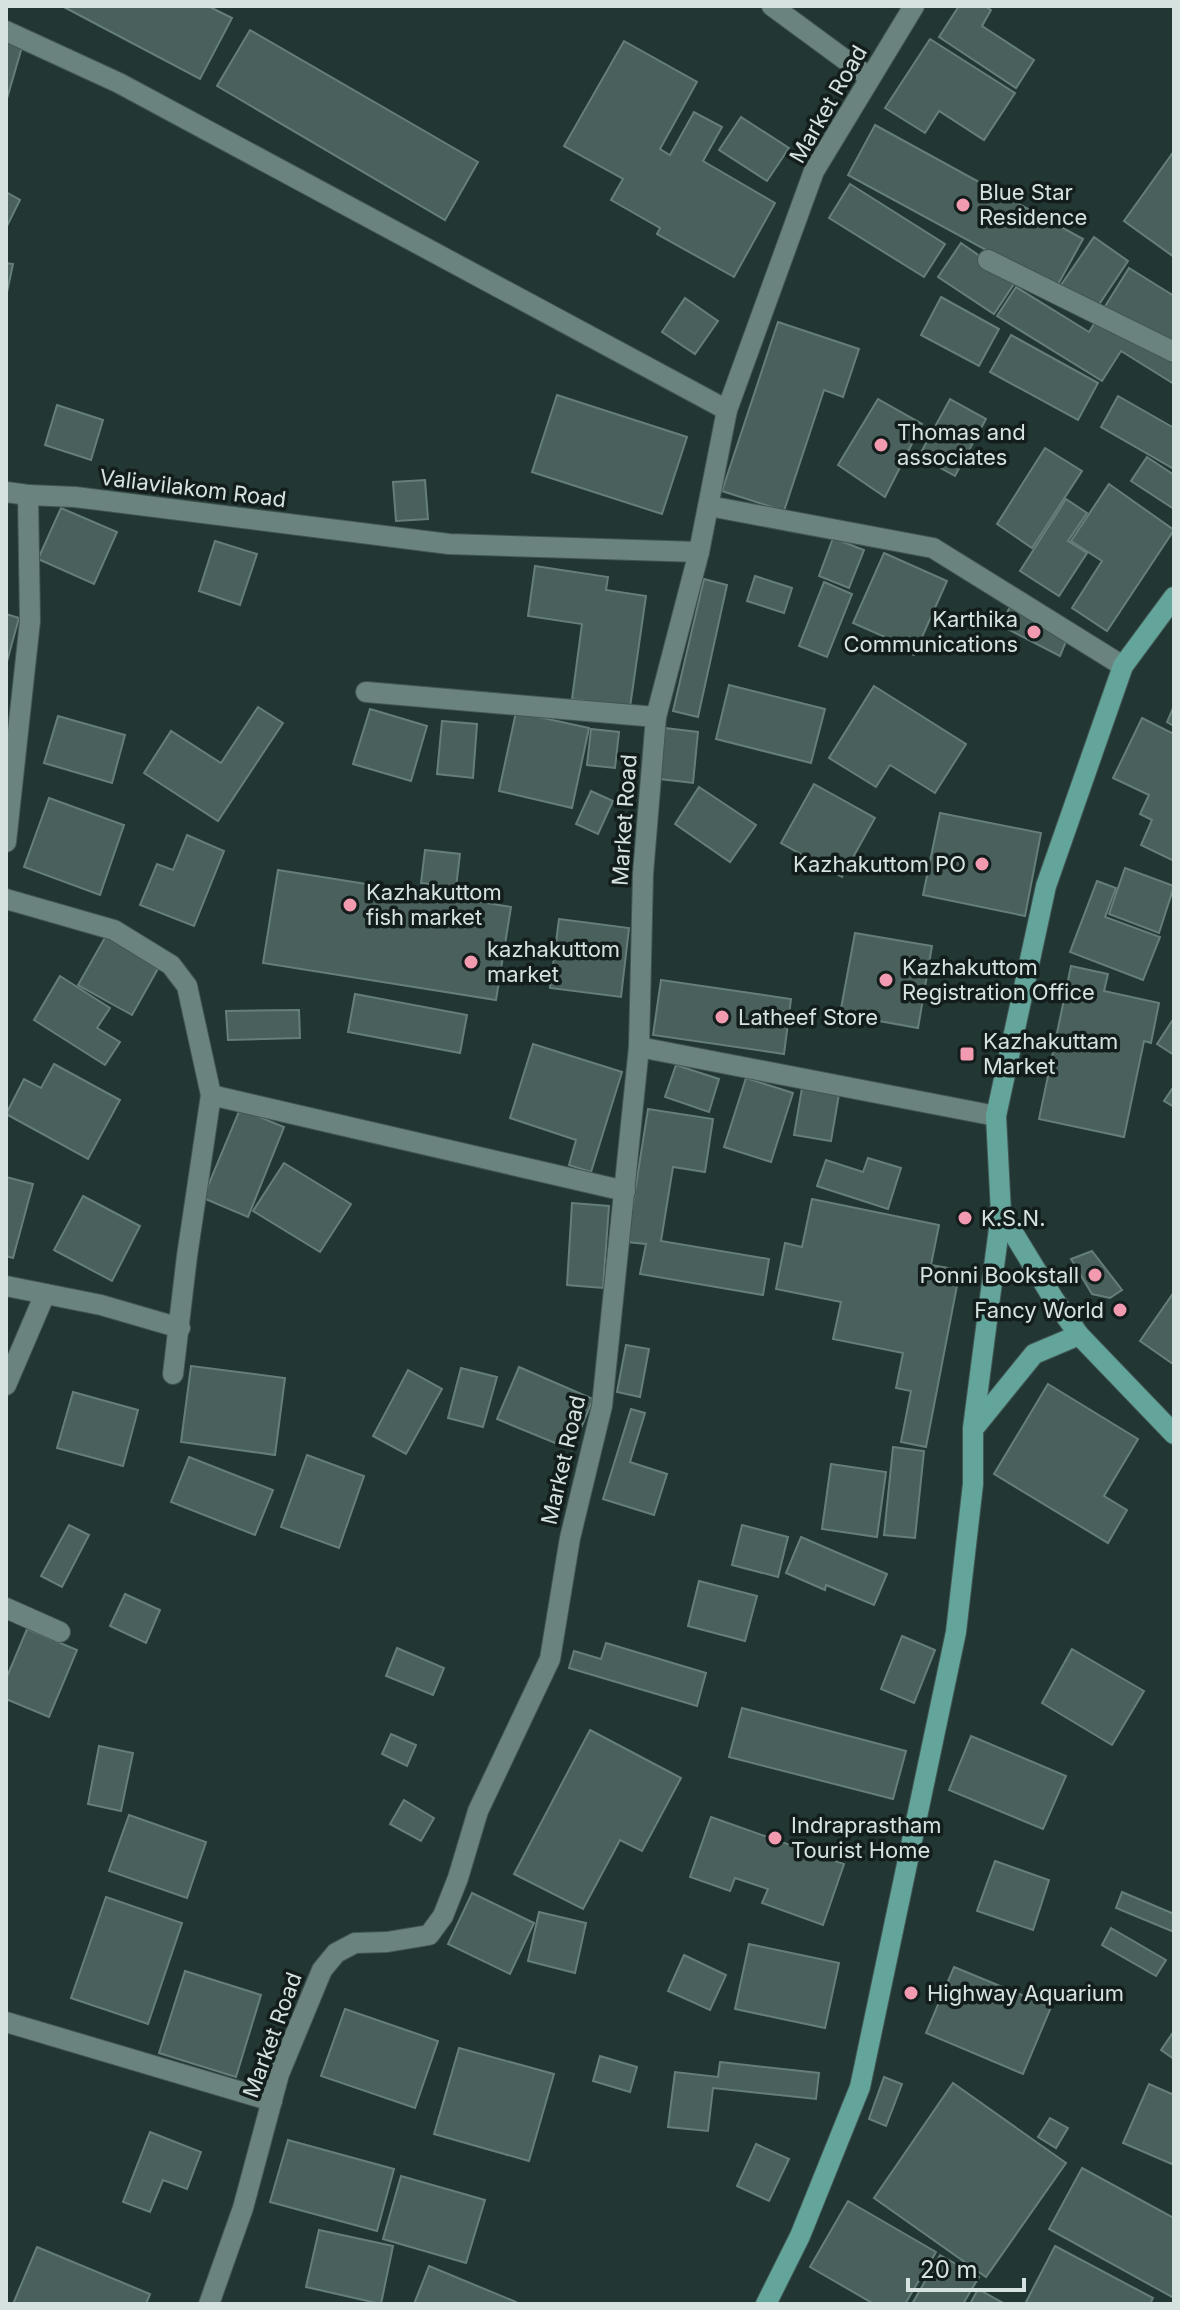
<svg xmlns="http://www.w3.org/2000/svg" width="1180" height="2310" font-family="Inter,sans-serif">
  <style>
    .building { fill: #49605c; stroke: #667e7a; stroke-width: 2 }
    .lines { fill: none; stroke-linecap: round; stroke-linejoin: round }
    .minor-casing { stroke: #425653; stroke-width: 22 }
    .major-casing { stroke: #425653; stroke-width: 22 }
    .minor { stroke: #6b837f; stroke-width: 20 }
    .major { stroke: #63a59b; stroke-width: 20 }
    .poi-dot { fill: #f29ab0; stroke: #131d1b; stroke-width: 3 }
    .labels { text-anchor: middle; dominant-baseline: central; stroke-width: 7; stroke-linejoin: round; paint-order: stroke }
    .street-label { font-size: 22px; fill: #d5e2df; stroke: #131d1b }
    .poi-label { font-size: 22px; fill: #d5e2df; stroke: #131d1b; text-anchor: start }
  </style>
  <rect width="100%" height="100%" fill="#223734"/>
  <g class="building">
    <polygon points="62,6 208,6 232,18 200,79"/>
    <polygon points="959,6 985,6 991,10 982,26 1034,60 1016,88 939,37"/>
    <polygon points="250,30 478,162 445,220 217,86"/>
    <polygon points="930,39 1015,93 984,140 939,111 925,133 885,108"/>
    <polygon points="624,41 697,82 660,149 670,155 694,112 722,127 703,161 775,203 734,277 657,234 660,228 611,200 623,179 564,146"/>
    <polygon points="6,42 22,47 6,102"/>
    <polygon points="741,117 789,148 767,181 719,150"/>
    <polygon points="875,125 1083,239 1056,288 848,175"/>
    <polygon points="1174,151 1174,257 1124,221"/>
    <polygon points="850,184 945,244 924,277 829,218"/>
    <polygon points="6,192 20,200 6,228"/>
    <polygon points="1094,237 1128,261 1096,309 1061,285"/>
    <polygon points="961,243 1016,281 994,314 938,277"/>
    <polygon points="6,263 13,264 6,297"/>
    <polygon points="1129,268 1174,296 1174,384 1121,351 1102,381 997,316 1016,287 1089,332"/>
    <polygon points="941,297 999,329 979,366 921,335"/>
    <polygon points="685,298 718,321 695,354 662,332"/>
    <polygon points="778,322 859,349 843,397 824,390 784,511 722,491"/>
    <polygon points="1011,335 1098,383 1078,420 990,372"/>
    <polygon points="557,395 687,437 662,514 532,472"/>
    <polygon points="1118,396 1174,428 1174,469 1101,427"/>
    <polygon points="878,399 922,424 885,497 838,465"/>
    <polygon points="950,399 986,419 955,476 919,456"/>
    <polygon points="57,405 103,420 91,460 45,445"/>
    <polygon points="1045,448 1082,471 1032,548 997,524"/>
    <polygon points="1147,457 1174,475 1174,509 1131,481"/>
    <polygon points="425,480 428,519 396,521 393,482"/>
    <polygon points="1109,484 1174,530 1107,631 1072,608 1102,561 1071,541"/>
    <polygon points="1066,499 1087,513 1068,541 1087,553 1059,596 1020,571"/>
    <polygon points="61,508 117,532 94,584 38,559"/>
    <polygon points="833,538 864,550 849,588 819,576"/>
    <polygon points="215,541 257,554 240,605 199,591"/>
    <polygon points="884,553 947,581 914,655 884,641 885,637 853,623"/>
    <polygon points="535,566 608,577 606,590 646,596 630,707 572,699 582,624 528,616"/>
    <polygon points="755,576 792,588 784,613 747,601"/>
    <polygon points="704,579 727,585 698,717 673,711"/>
    <polygon points="824,582 852,594 827,657 799,646"/>
    <polygon points="1010,607 1067,639 1060,656 1000,625"/>
    <polygon points="6,614 19,618 6,665"/>
    <polygon points="729,685 825,709 811,763 716,739"/>
    <polygon points="874,686 966,744 935,793 890,765 876,787 829,758"/>
    <polygon points="1174,706 1174,726 1167,722"/>
    <polygon points="258,707 283,723 218,821 144,773 171,731 221,763"/>
    <polygon points="370,709 427,726 411,781 353,764"/>
    <polygon points="516,712 589,728 572,808 499,791"/>
    <polygon points="58,716 125,735 112,783 44,763"/>
    <polygon points="1142,718 1174,734 1174,861 1141,845 1152,820 1140,814 1149,795 1113,778"/>
    <polygon points="442,721 477,724 473,778 437,774"/>
    <polygon points="665,728 698,732 693,783 660,779"/>
    <polygon points="591,729 619,732 615,768 587,765"/>
    <polygon points="814,784 875,818 842,877 781,843"/>
    <polygon points="699,787 756,825 730,862 675,824"/>
    <polygon points="591,791 613,801 598,834 576,824"/>
    <polygon points="49,798 124,825 100,895 24,867"/>
    <polygon points="940,813 1041,833 1025,916 923,895"/>
    <polygon points="187,835 224,851 194,926 140,905 157,864 173,870"/>
    <polygon points="425,850 460,854 456,887 421,883"/>
    <polygon points="1125,868 1174,886 1159,933 1109,914"/>
    <polygon points="278,870 511,907 496,1000 263,963"/>
    <polygon points="1097,881 1116,888 1105,917 1160,937 1143,980 1070,952"/>
    <polygon points="559,919 629,928 621,997 550,988"/>
    <polygon points="855,933 932,946 918,1028 840,1014"/>
    <polygon points="107,934 160,965 132,1015 78,985"/>
    <polygon points="1071,966 1108,974 1104,991 1159,1003 1151,1043 1144,1041 1124,1137 1039,1119"/>
    <polygon points="60,976 110,1008 97,1028 120,1042 105,1065 34,1020"/>
    <polygon points="661,980 791,999 784,1054 653,1035"/>
    <polygon points="355,994 467,1015 460,1053 348,1032"/>
    <polygon points="299,1010 300,1038 228,1040 226,1011"/>
    <polygon points="1174,1018 1174,1055 1157,1044"/>
    <polygon points="533,1044 622,1072 591,1172 569,1165 576,1140 510,1118"/>
    <polygon points="54,1064 120,1100 88,1159 6,1114 24,1079 41,1088"/>
    <polygon points="676,1065 719,1079 709,1112 665,1097"/>
    <polygon points="746,1078 793,1093 771,1162 724,1147"/>
    <polygon points="1174,1086 1174,1107 1164,1101"/>
    <polygon points="802,1088 839,1094 831,1141 794,1135"/>
    <polygon points="240,1109 284,1127 248,1217 203,1198"/>
    <polygon points="648,1109 713,1119 705,1172 673,1167 661,1241 769,1259 763,1295 640,1274 646,1244 627,1242"/>
    <polygon points="868,1158 901,1168 888,1209 817,1186 826,1160 863,1172"/>
    <polygon points="284,1163 351,1204 320,1252 253,1211"/>
    <polygon points="6,1177 33,1184 13,1258 6,1256"/>
    <polygon points="83,1196 140,1226 112,1281 54,1250"/>
    <polygon points="812,1199 939,1225 931,1265 960,1270 926,1447 901,1442 911,1391 896,1388 903,1353 833,1339 841,1302 776,1289 785,1243 802,1247"/>
    <polygon points="572,1203 609,1206 603,1288 567,1285"/>
    <polygon points="1092,1251 1122,1290 1110,1298 1092,1294 1071,1259"/>
    <polygon points="1174,1292 1174,1362 1173,1364 1140,1341"/>
    <polygon points="626,1345 649,1349 640,1397 617,1392"/>
    <polygon points="191,1366 285,1378 275,1455 181,1442"/>
    <polygon points="519,1367 593,1399 572,1450 497,1419"/>
    <polygon points="461,1368 497,1377 483,1427 448,1418"/>
    <polygon points="408,1370 442,1389 406,1454 373,1436"/>
    <polygon points="1048,1384 1138,1439 1104,1496 1127,1510 1108,1543 994,1474"/>
    <polygon points="73,1392 138,1410 123,1466 57,1448"/>
    <polygon points="631,1409 645,1413 630,1462 667,1474 654,1515 603,1499"/>
    <polygon points="893,1447 924,1451 915,1538 884,1535"/>
    <polygon points="307,1455 364,1476 339,1548 281,1527"/>
    <polygon points="189,1457 273,1490 255,1535 171,1502"/>
    <polygon points="831,1464 886,1472 877,1537 822,1529"/>
    <polygon points="69,1525 89,1535 62,1587 41,1576"/>
    <polygon points="742,1525 788,1537 778,1577 732,1565"/>
    <polygon points="801,1537 887,1574 874,1605 826,1585 825,1590 786,1573"/>
    <polygon points="699,1581 757,1596 745,1641 688,1626"/>
    <polygon points="125,1594 160,1610 146,1643 110,1626"/>
    <polygon points="27,1629 77,1650 49,1717 6,1699 6,1679"/>
    <polygon points="902,1636 935,1650 914,1703 881,1689"/>
    <polygon points="606,1643 706,1673 697,1706 569,1668 574,1651 601,1659"/>
    <polygon points="397,1648 444,1668 433,1695 386,1676"/>
    <polygon points="1072,1649 1144,1691 1112,1745 1042,1703"/>
    <polygon points="742,1708 906,1751 893,1799 729,1757"/>
    <polygon points="590,1730 681,1778 642,1851 620,1840 583,1909 514,1874"/>
    <polygon points="391,1734 416,1745 407,1766 382,1754"/>
    <polygon points="971,1736 1066,1776 1043,1829 949,1790"/>
    <polygon points="99,1746 133,1753 121,1811 88,1804"/>
    <polygon points="404,1800 434,1818 421,1841 390,1824"/>
    <polygon points="129,1815 206,1842 187,1898 109,1871"/>
    <polygon points="711,1817 844,1864 823,1925 762,1903 768,1889 735,1878 730,1891 690,1877"/>
    <polygon points="995,1861 1049,1880 1033,1930 977,1911"/>
    <polygon points="1122,1892 1174,1914 1174,1932 1116,1908"/>
    <polygon points="472,1893 534,1923 510,1974 448,1944"/>
    <polygon points="106,1897 182,1923 148,2024 71,1998"/>
    <polygon points="539,1912 586,1923 575,1973 528,1961"/>
    <polygon points="1111,1928 1166,1960 1156,1976 1102,1945"/>
    <polygon points="749,1944 839,1963 825,2028 735,2009"/>
    <polygon points="684,1955 726,1975 710,2010 668,1991"/>
    <polygon points="954,1967 1051,2007 1023,2074 926,2033"/>
    <polygon points="185,1971 261,1995 236,2077 159,2053"/>
    <polygon points="345,2009 438,2041 415,2108 321,2076"/>
    <polygon points="1174,2031 1174,2059 1161,2050"/>
    <polygon points="459,2048 554,2074 529,2161 434,2134"/>
    <polygon points="600,2056 637,2067 630,2092 593,2081"/>
    <polygon points="720,2062 819,2073 816,2099 713,2088 708,2131 668,2127 675,2072 718,2077"/>
    <polygon points="884,2077 902,2084 886,2126 869,2119"/>
    <polygon points="953,2083 1066,2163 986,2277 874,2198"/>
    <polygon points="1149,2084 1174,2095 1174,2165 1123,2143"/>
    <polygon points="1050,2118 1068,2128 1056,2148 1038,2137"/>
    <polygon points="150,2132 201,2152 187,2189 163,2180 150,2212 123,2202"/>
    <polygon points="288,2140 394,2169 377,2231 270,2202"/>
    <polygon points="756,2144 789,2159 769,2201 737,2186"/>
    <polygon points="1082,2168 1174,2218 1174,2298 1049,2229"/>
    <polygon points="401,2176 485,2200 466,2263 383,2239"/>
    <polygon points="848,2201 936,2252 905,2304 874,2304 810,2267"/>
    <polygon points="319,2230 393,2246 381,2304 306,2287"/>
    <polygon points="1055,2246 1153,2298 1150,2304 1025,2304"/>
    <polygon points="37,2247 150,2294 146,2304 13,2304"/>
    <polygon points="940,2255 979,2277 963,2304 912,2304"/>
    <polygon points="429,2266 516,2302 515,2304 414,2304"/>
    <polygon points="978,2289 1005,2304 970,2304"/>
  </g>
  <g class="lines">
    <defs>
      <g id="minor">
        <polyline points="772,6 870,78"/>
        <polyline points="6,31 119,83 727,410"/>
        <polyline points="988,260 1174,352"/>
        <polyline points="6,492 28,495"/>
        <polyline points="709,506 933,548 1123,666"/>
        <polyline points="366,692 656,717"/>
        <polyline points="6,842 30,621 28,495 75,497 449,544 699,552"/>
        <polyline points="6,899 114,930 171,965 187,986 211,1095 187,1256 173,1374"/>
        <polyline points="639,1047 996,1116"/>
        <polyline points="211,1095 625,1191"/>
        <polyline points="6,1286 101,1305 180,1328"/>
        <polyline points="6,1385 45,1294"/>
        <polyline points="6,1608 60,1632"/>
        <polyline points="6,2022 272,2101"/>
        <polyline points="209,2304 243,2208 279,2074 322,1970 336,1953 355,1943 387,1942 429,1935 443,1916 458,1878 478,1811 550,1659 570,1538 602,1406 639,1047 643,874 656,717 699,552 727,410 814,171 914,6"/>
      </g>
      <g id="major">
        <polyline points="1001,1213 1053,1298 1079,1335 1174,1434"/>
        <polyline points="974,1428 1034,1354 1079,1335"/>
        <polyline points="766,2304 800,2236 860,2087 956,1632 973,1484 973,1428 1001,1213 996,1116 1046,886 1123,666 1174,597"/>
      </g>
    </defs>
    <use href="#minor" class="minor-casing"/>
    <use href="#major" class="major-casing"/>
    <use href="#minor" class="minor"/>
    <use href="#major" class="major"/>
  </g>
  <g class="poi-dot">
    <circle cx="963" cy="205" r="8"/>
    <circle cx="881" cy="445" r="8"/>
    <circle cx="1034" cy="632" r="8"/>
    <circle cx="982" cy="864" r="8"/>
    <circle cx="350" cy="905" r="8"/>
    <circle cx="471" cy="962" r="8"/>
    <circle cx="886" cy="980" r="8"/>
    <circle cx="722" cy="1017" r="8"/>
    <rect x="959" y="1046" width="16" height="16" rx="4"/>
    <circle cx="965" cy="1218" r="8"/>
    <circle cx="1095" cy="1275" r="8"/>
    <circle cx="1120" cy="1310" r="8"/>
    <circle cx="775" cy="1838" r="8"/>
    <circle cx="911" cy="1993" r="8"/>
  </g>
  <g class="labels">
    <g class="street-label">
      <text transform="translate(828 104) rotate(-60)">Market Road</text>
      <text transform="translate(193 488) rotate(7)">Valiavilakom Road</text>
      <text transform="translate(624 820) rotate(-86)">Market Road</text>
      <text transform="translate(563 1460) rotate(-77)">Market Road</text>
      <text transform="translate(272 2035) rotate(-70)">Market Road</text>
    </g>
    <g class="poi-label">
      <text x="979" y="192">Blue Star<tspan x="979" dy="25">Residence</tspan></text>
      <text x="897" y="432">Thomas and<tspan x="897" dy="25">associates</tspan></text>
      <text x="1018" y="619" text-anchor="end">Karthika<tspan x="1018" dy="25">Communications</tspan></text>
      <text x="966" y="864" text-anchor="end">Kazhakuttom PO</text>
      <text x="366" y="892">Kazhakuttom<tspan x="366" dy="25">fish market</tspan></text>
      <text x="487" y="949">kazhakuttom<tspan x="487" dy="25">market</tspan></text>
      <text x="902" y="967">Kazhakuttom<tspan x="902" dy="25">Registration Office</tspan></text>
      <text x="738" y="1017">Latheef Store</text>
      <text x="983" y="1041">Kazhakuttam<tspan x="983" dy="25">Market</tspan></text>
      <text x="981" y="1218">K.S.N.</text>
      <text x="1079" y="1275" text-anchor="end">Ponni Bookstall</text>
      <text x="1104" y="1310" text-anchor="end">Fancy World</text>
      <text x="791" y="1825">Indraprastham<tspan x="791" dy="25">Tourist Home</tspan></text>
      <text x="927" y="1993">Highway Aquarium</text>
    </g>
  </g>
  <rect width="1180" height="2310" fill="none" stroke="#d5e2df" stroke-width="16"/>
  <path d="M908 2278v12h116v-12" fill="none" stroke="#d5e2df" stroke-width="4"/>
  <text x="920" y="2278" font-size="24" fill="#d5e2df" stroke="#131d1b" stroke-width="6" paint-order="stroke">20 m</text>
</svg>
